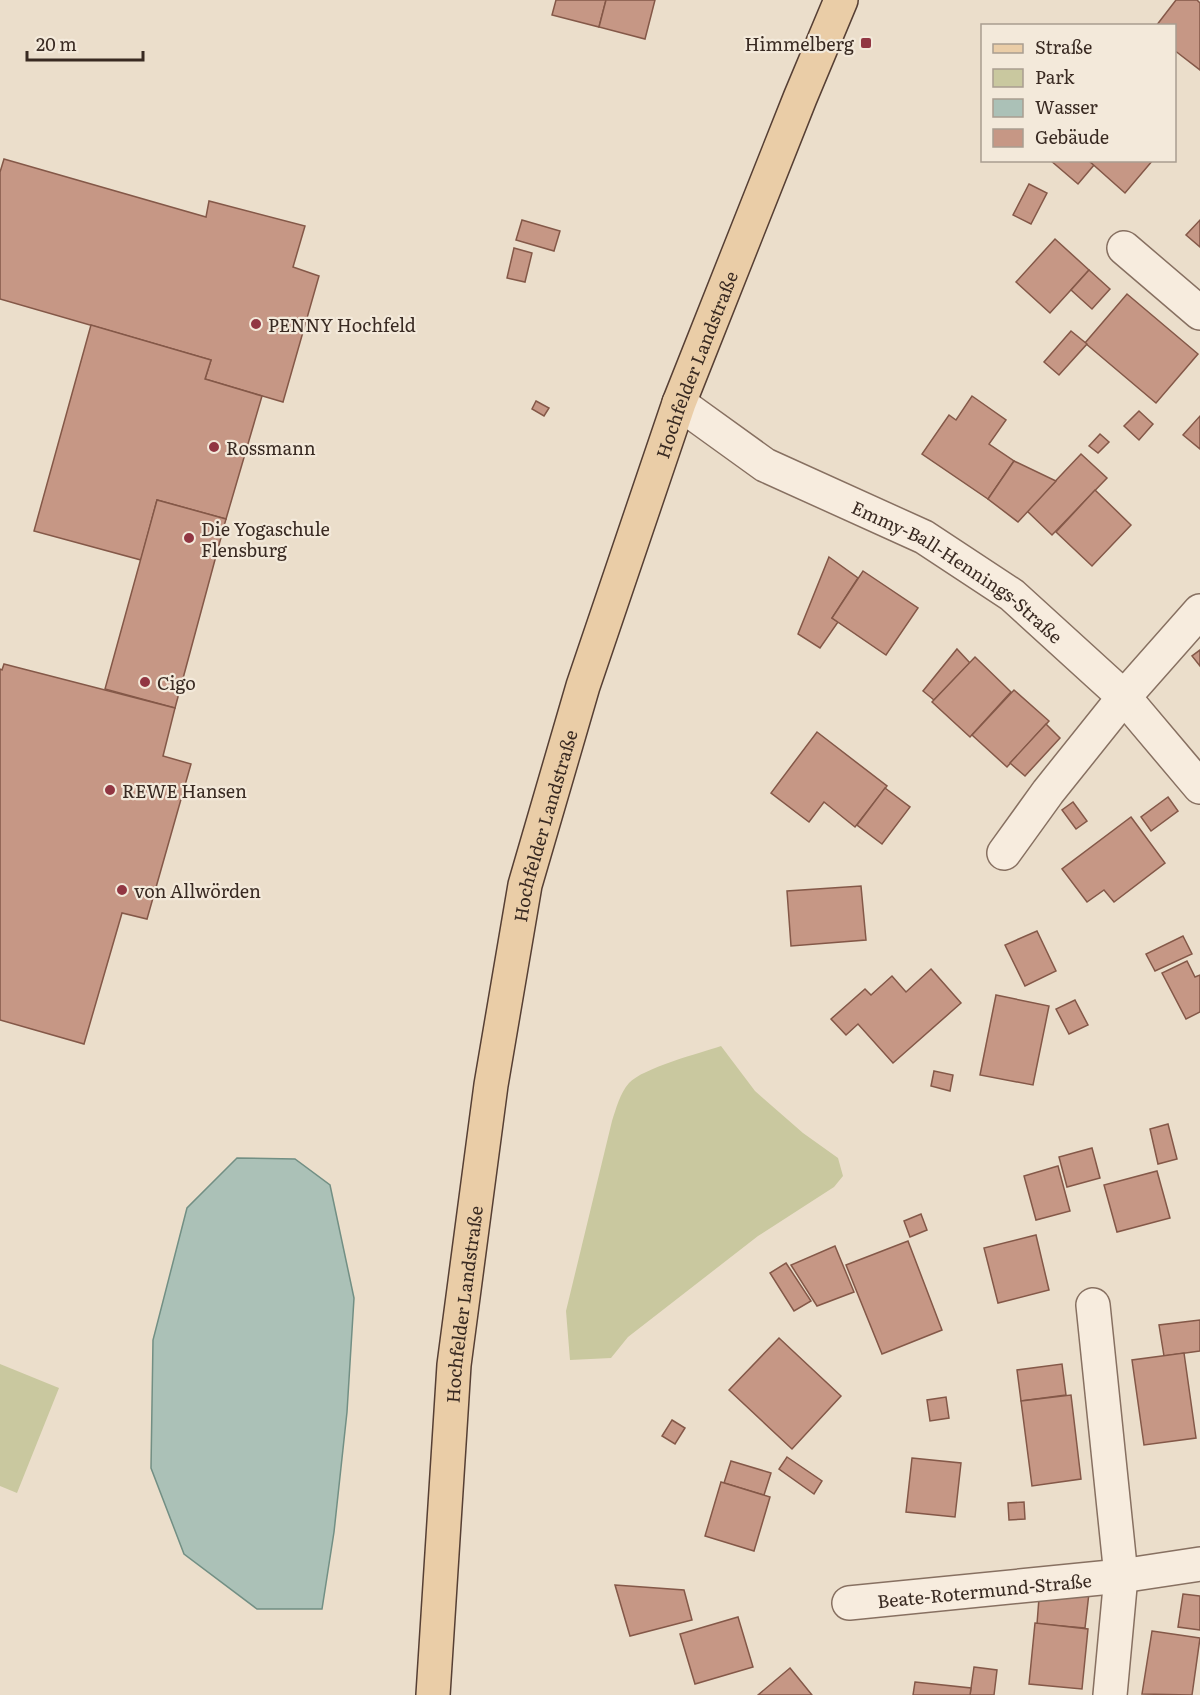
<svg xmlns="http://www.w3.org/2000/svg" width="1200" height="1695" font-family="Literata,serif">
  <style>
    .green { fill: #c9c89f }
    .water { fill: #abc1b7; stroke: #728f84; stroke-width: 1.5 }
    .building { fill: #c69785; stroke: #845848; stroke-width: 1.5 }
    .lines { fill: none; stroke-linecap: round; stroke-linejoin: round }
    .minor-casing { stroke: #877061; stroke-width: 36 }
    .major-casing { stroke: #563f34; stroke-width: 36 }
    .minor { stroke: #f7ecde; stroke-width: 33 }
    .major { stroke: #eacda7; stroke-width: 33 }
    .poi-dot { fill: #913642; stroke: #f3e9da; stroke-width: 2 }
    .labels { text-anchor: middle; dominant-baseline: central; stroke-width: 4.5; stroke-linejoin: round; paint-order: stroke }
    .poi-label { font-size: 18px; fill: #392a22; stroke: #f3e9da; text-anchor: start }
    .street-label { font-size: 18px; fill: #392a22; stroke: #f3e9da }
  </style>
  <rect width="100%" height="100%" fill="#ebdecb"/>
  <g class="green">
    <path d="M 721,1046 L 755,1091 L 803,1133 L 838,1158 L 843,1176 L 834,1187 L 758,1236 L 628,1337 L 611,1358 L 570,1360 L 566,1311 L 612,1121 C 616,1109 620,1093 629,1083 C 643,1068 700,1053 721,1046 Z"/>
    <polygon points="0,1364 59,1388 17,1493 0,1486"/>
  </g>
  <polygon class="water" points="237,1158 295,1159 330,1185 354,1298 347,1412 334,1532 322,1609 257,1609 184,1554 151,1468 153,1340 187,1208"/>
  <g class="building">
    <polygon points="556,0 606,0 599,27 552,15"/>
    <polygon points="606,0 655,0 645,39 599,27"/>
    <polygon points="1176,0 1197,0 1200,3 1200,70 1174,50 1174,26 1156,26"/>
    <polygon points="4,159 206,217 209,201 305,226 293,267 319,276 283,402 205,379 211,360 0,299 0,172"/>
    <polygon points="1050,160 1088,160 1094,165 1078,184"/>
    <polygon points="1088,160 1153,160 1125,193"/>
    <polygon points="1029,184 1047,193 1031,224 1013,215"/>
    <polygon points="522,220 560,231 554,251 516,240"/>
    <polygon points="1200,220 1200,247 1186,235"/>
    <polygon points="1055,239 1089,270 1050,313 1016,282"/>
    <polygon points="514,248 532,253 525,282 507,278"/>
    <polygon points="1089,270 1110,289 1092,309 1071,290"/>
    <polygon points="1127,294 1198,354 1156,403 1085,343"/>
    <polygon points="91,325 211,360 205,379 262,396 226,519 157,500 141,560 34,531"/>
    <polygon points="1071,331 1087,344 1059,375 1044,362"/>
    <polygon points="972,396 1006,420 989,444 1014,461 988,499 922,454 949,415 956,420"/>
    <polygon points="536,401 549,408 544,416 532,409"/>
    <polygon points="1139,411 1153,424 1139,440 1124,426"/>
    <polygon points="1200,416 1200,449 1183,435"/>
    <polygon points="1100,434 1109,442 1098,453 1089,446"/>
    <polygon points="1081,454 1107,478 1052,535 1027,511"/>
    <polygon points="1014,461 1056,481 1018,522 988,499"/>
    <polygon points="1095,490 1131,525 1092,566 1056,532"/>
    <polygon points="157,500 226,519 175,708 105,689"/>
    <polygon points="829,557 858,578 832,618 838,622 820,648 798,634"/>
    <polygon points="863,571 918,608 886,655 832,618"/>
    <polygon points="957,649 970,663 934,700 923,691"/>
    <polygon points="1200,650 1200,666 1192,656"/>
    <polygon points="975,657 1011,692 970,737 932,702"/>
    <polygon points="4,664 175,708 163,756 191,764 147,919 122,913 84,1044 0,1020 0,669 2,670"/>
    <polygon points="1014,690 1049,721 1007,767 972,735"/>
    <polygon points="1046,724 1060,738 1025,776 1010,763"/>
    <polygon points="817,732 887,786 855,827 824,802 809,822 771,793"/>
    <polygon points="885,788 910,807 882,844 857,825"/>
    <polygon points="1168,797 1178,811 1151,831 1141,817"/>
    <polygon points="1073,802 1087,821 1076,829 1062,810"/>
    <polygon points="1131,817 1165,863 1114,902 1104,890 1087,902 1062,869"/>
    <polygon points="861,886 866,940 791,946 787,891"/>
    <polygon points="1037,931 1056,971 1025,986 1005,945"/>
    <polygon points="1183,936 1192,954 1155,971 1146,954"/>
    <polygon points="1187,961 1195,977 1200,975 1200,1012 1186,1019 1162,973"/>
    <polygon points="931,969 961,1003 893,1063 858,1024 846,1035 831,1019 865,989 871,995 892,976 906,992"/>
    <polygon points="996,995 1049,1006 1033,1085 980,1075"/>
    <polygon points="1075,1000 1088,1025 1069,1034 1056,1009"/>
    <polygon points="934,1071 953,1075 950,1091 931,1086"/>
    <polygon points="1168,1124 1177,1159 1158,1164 1150,1129"/>
    <polygon points="1092,1148 1100,1178 1067,1187 1059,1157"/>
    <polygon points="1058,1166 1070,1211 1036,1220 1024,1176"/>
    <polygon points="1157,1171 1170,1218 1117,1232 1104,1185"/>
    <polygon points="921,1214 927,1230 910,1237 904,1221"/>
    <polygon points="1036,1235 1049,1290 998,1303 984,1248"/>
    <polygon points="908,1241 942,1330 882,1354 846,1265"/>
    <polygon points="835,1246 854,1292 817,1306 791,1265"/>
    <polygon points="786,1263 811,1301 794,1311 770,1273"/>
    <polygon points="1200,1320 1200,1351 1164,1356 1159,1325"/>
    <polygon points="779,1338 841,1396 792,1449 729,1390"/>
    <polygon points="1184,1353 1196,1438 1144,1445 1132,1360"/>
    <polygon points="1062,1364 1066,1395 1021,1401 1017,1370"/>
    <polygon points="1071,1395 1081,1479 1032,1486 1021,1401"/>
    <polygon points="946,1397 949,1418 930,1421 927,1400"/>
    <polygon points="672,1420 685,1428 675,1444 662,1436"/>
    <polygon points="787,1457 822,1481 814,1494 779,1469"/>
    <polygon points="912,1458 961,1463 955,1517 906,1512"/>
    <polygon points="731,1461 771,1473 764,1495 724,1483"/>
    <polygon points="721,1482 770,1497 754,1551 705,1536"/>
    <polygon points="1024,1502 1025,1519 1009,1520 1008,1503"/>
    <polygon points="615,1585 684,1590 692,1620 630,1636"/>
    <polygon points="1089,1593 1085,1628 1037,1624 1039,1598"/>
    <polygon points="1183,1594 1200,1596 1200,1630 1178,1627"/>
    <polygon points="738,1617 753,1667 695,1684 680,1634"/>
    <polygon points="1035,1623 1088,1629 1082,1689 1029,1684"/>
    <polygon points="1152,1631 1200,1638 1192,1695 1142,1694"/>
    <polygon points="974,1667 997,1670 994,1695 970,1695"/>
    <polygon points="790,1668 812,1695 758,1695"/>
    <polygon points="915,1682 971,1688 970,1695 913,1695"/>
  </g>
  <g class="lines">
    <defs>
      <g id="minor">
        <polyline points="1124,248 1200,313"/>
        <path id="s1" d="M 679,403 L 765,465 L 924,537 L 1012,595 L 1124,697 L 1200,787"/>
        <polyline points="1004,853 1048,792 1124,697 1200,611"/>
        <polyline points="1093,1305 1121,1576 1110,1695"/>
        <path id="s2" d="M 849,1603 L 1121,1576 L 1200,1564"/>
      </g>
      <g id="major">
        <path id="s3" d="M 433,1695 L 454,1365 L 491,1085 L 525,885 L 583,686 L 679,403 L 800,98 L 841,0"/>
      </g>
    </defs>
    <use href="#minor" class="minor-casing"/>
    <use href="#major" class="major-casing"/>
    <use href="#minor" class="minor"/>
    <use href="#major" class="major"/>
  </g>
  <g class="poi-dot">
    <rect x="860" y="37" width="12" height="12" rx="3"/>
    <circle cx="256" cy="324" r="6"/>
    <circle cx="214" cy="447" r="6"/>
    <circle cx="189" cy="538" r="6"/>
    <circle cx="145" cy="682" r="6"/>
    <circle cx="110" cy="790" r="6"/>
    <circle cx="122" cy="890" r="6"/>
  </g>
  <g class="labels">
    <g class="poi-label">
      <text x="854" y="43" text-anchor="end">Himmelberg</text>
      <text x="268" y="324">PENNY Hochfeld</text>
      <text x="226" y="447">Rossmann</text>
      <text x="201" y="528">Die Yogaschule<tspan x="201" dy="21">Flensburg</tspan></text>
      <text x="157" y="682">Cigo</text>
      <text x="122" y="790">REWE Hansen</text>
      <text x="134" y="890">von Allwörden</text>
    </g>
    <g class="street-label">
      <text stroke="none"><textPath href="#s3" startOffset="1364">Hochfelder Landstraße</textPath></text>
      <text stroke="none"><textPath href="#s1" startOffset="327">Emmy-Ball-Hennings-Straße</textPath></text>
      <text stroke="none"><textPath href="#s3" startOffset="878">Hochfelder Landstraße</textPath></text>
      <text stroke="none"><textPath href="#s3" startOffset="392">Hochfelder Landstraße</textPath></text>
      <text stroke="none"><textPath href="#s2" startOffset="136">Beate-Rotermund-Straße</textPath></text>
    </g>
  </g>
  <rect x="981" y="24" width="195" height="138" fill="#f3e9da" stroke="#a99d90" stroke-width="1.5"/>
  <rect x="993" y="44" width="30" height="9" fill="#eacda7" stroke="#a99d90" stroke-width="1.5"/>
  <text x="1035" y="54" font-size="18" fill="#392a22">Straße</text>
  <rect x="993" y="69" width="30" height="18" fill="#c9c89f" stroke="#a99d90" stroke-width="1.5"/>
  <text x="1035" y="84" font-size="18" fill="#392a22">Park</text>
  <rect x="993" y="99" width="30" height="18" fill="#abc1b7" stroke="#a99d90" stroke-width="1.5"/>
  <text x="1035" y="114" font-size="18" fill="#392a22">Wasser</text>
  <rect x="993" y="129" width="30" height="18" fill="#c69785" stroke="#a99d90" stroke-width="1.5"/>
  <text x="1035" y="144" font-size="18" fill="#392a22">Gebäude</text>
  <path d="M27 51v9h116v-9" fill="none" stroke="#392a22" stroke-width="3"/>
  <text x="36" y="51" font-size="18" fill="#392a22" stroke="#f3e9da" stroke-width="4.5" paint-order="stroke">20 m</text>
</svg>
